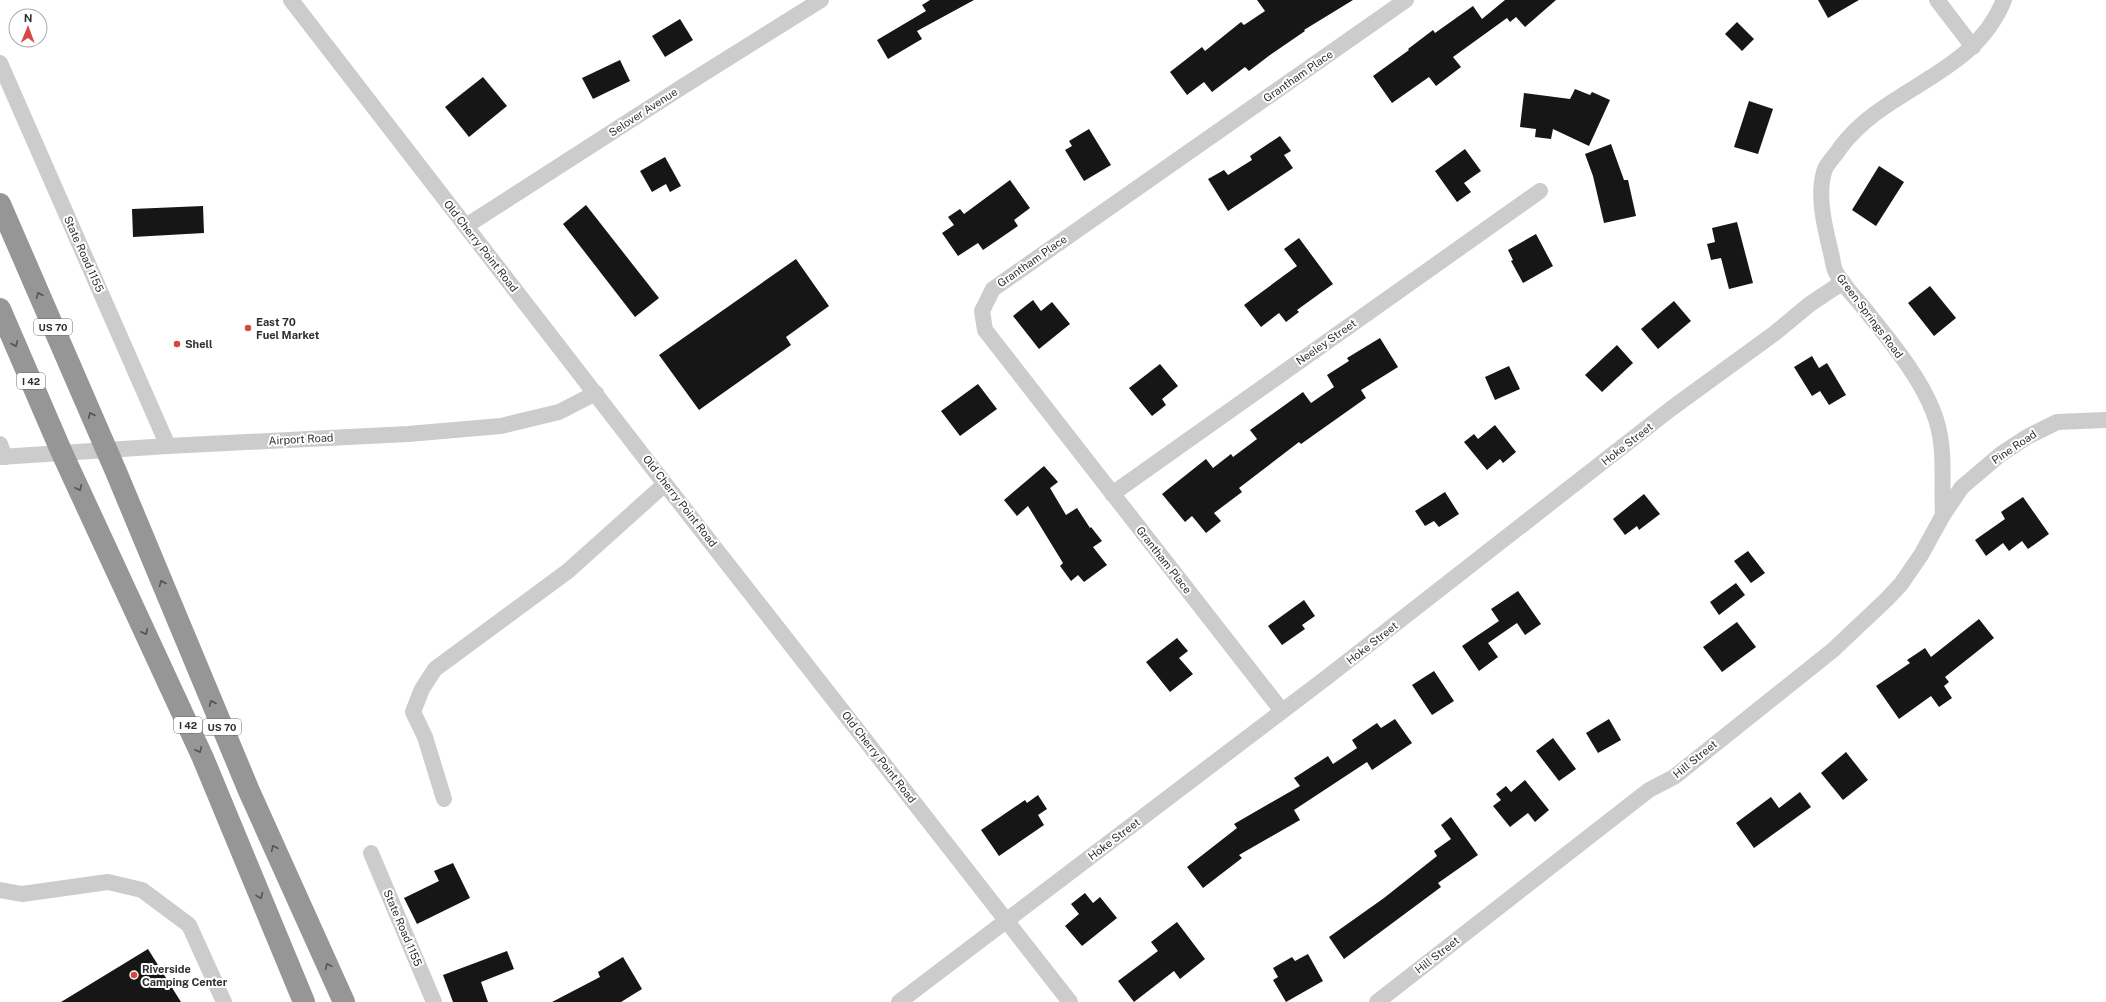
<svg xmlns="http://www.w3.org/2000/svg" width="2106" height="1002" font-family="'Public Sans',sans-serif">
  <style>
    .building { fill: #161616 }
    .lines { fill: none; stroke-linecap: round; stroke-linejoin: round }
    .minor { stroke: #ccc; stroke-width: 16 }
    .highway { stroke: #969696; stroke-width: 22 }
    .oneway { stroke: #535353 }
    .poi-dot { fill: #d74840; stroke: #fff; stroke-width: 1.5 }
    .labels { text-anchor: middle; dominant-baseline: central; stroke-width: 4; stroke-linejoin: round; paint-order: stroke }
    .shield { fill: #fff; stroke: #6d6d6d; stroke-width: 1 }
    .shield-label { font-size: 10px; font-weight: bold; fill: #2f2f2f }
    .street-label { font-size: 11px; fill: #2f2f2f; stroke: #fff }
    .poi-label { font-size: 11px; font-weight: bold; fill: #2f2f2f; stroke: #fff; text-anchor: start }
  </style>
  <rect width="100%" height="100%" fill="#fff"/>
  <g class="building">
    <polygon points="930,0 974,0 917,31 922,39 888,59 877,40 926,11 922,5"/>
    <polygon points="1257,0 1353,0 1304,30 1305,31 1270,55 1249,71 1245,67 1212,92 1204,82 1187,95 1170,72 1202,47 1205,51 1241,22 1244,25 1265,11"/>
    <polygon points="1505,0 1556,0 1525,27 1516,17 1510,22 1507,18 1453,57 1461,67 1436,86 1429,77 1392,103 1373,76 1409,50 1408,49 1433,30 1435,33 1473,6 1482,19"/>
    <polygon points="1818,0 1859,0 1828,18"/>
    <polygon points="680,19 693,40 665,57 652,36"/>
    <polygon points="1737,22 1754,39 1742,51 1725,34"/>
    <polygon points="620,60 630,81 593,99 582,78"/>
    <polygon points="483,77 507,106 469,137 445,107"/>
    <polygon points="1575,89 1590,95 1592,92 1610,100 1589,146 1553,129 1551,139 1535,137 1536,129 1520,127 1524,93 1570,99"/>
    <polygon points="1749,101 1773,109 1758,154 1734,147"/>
    <polygon points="1089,129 1111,165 1084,181 1065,150 1072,146 1069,141"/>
    <polygon points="1280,136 1291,151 1284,155 1293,168 1228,211 1208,179 1224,170 1228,175 1252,160 1250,156"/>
    <polygon points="1611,144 1624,180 1628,180 1636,216 1604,223 1593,176 1585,154"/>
    <polygon points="1465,149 1481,171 1464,183 1471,192 1457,202 1435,171"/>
    <polygon points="665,157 681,186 670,192 666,184 652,192 640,171"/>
    <polygon points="1879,166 1904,182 1876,226 1852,210"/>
    <polygon points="1010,180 1030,208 1014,220 1018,226 983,250 978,243 958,256 942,233 954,225 948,217 960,209 964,214"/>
    <polygon points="586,205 659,298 635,317 563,224"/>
    <polygon points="203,206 204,233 133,237 132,209"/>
    <polygon points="1737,222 1753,283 1729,289 1721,258 1711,260 1707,244 1715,242 1712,228"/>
    <polygon points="1536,234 1553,266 1523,283 1511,261 1513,260 1508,250"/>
    <polygon points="1299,238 1333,284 1297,310 1299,312 1286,322 1279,313 1261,327 1244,305 1297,266 1284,249"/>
    <polygon points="796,259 829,306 786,337 791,345 699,410 659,355"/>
    <polygon points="1930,286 1956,318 1934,336 1908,303"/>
    <polygon points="1033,300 1041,311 1052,302 1070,324 1039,349 1013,316"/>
    <polygon points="1674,301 1691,321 1658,349 1641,329"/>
    <polygon points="1380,338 1398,367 1361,390 1366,398 1301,444 1299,442 1239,488 1242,492 1214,513 1221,521 1206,533 1192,516 1185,522 1162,494 1206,459 1213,468 1231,454 1233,457 1257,439 1250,430 1303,392 1311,403 1334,387 1327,375 1349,361 1347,358"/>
    <polygon points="1617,345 1633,363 1602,392 1585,375"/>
    <polygon points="1812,356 1819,368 1827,363 1846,395 1829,405 1820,391 1812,396 1794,367"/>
    <polygon points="1160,364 1178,386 1162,399 1166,405 1152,416 1129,388"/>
    <polygon points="1509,366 1520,389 1495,400 1485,377"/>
    <polygon points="978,384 997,409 960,436 941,411"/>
    <polygon points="1495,425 1516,452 1503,463 1500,459 1487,470 1464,442 1474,434 1478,439"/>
    <polygon points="1044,466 1058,482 1050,488 1066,515 1077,508 1090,528 1091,527 1102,541 1093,547 1107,565 1084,582 1078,575 1071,581 1060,566 1063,563 1028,506 1017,516 1004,500"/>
    <polygon points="1445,492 1459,514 1439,527 1434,521 1425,526 1415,511"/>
    <polygon points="1644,494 1660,514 1639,530 1637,526 1625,535 1613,519"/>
    <polygon points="2023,497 2049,534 2028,549 2022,541 2009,551 2003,543 1986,556 1975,540 2005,519 2001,512"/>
    <polygon points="1748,551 1765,573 1751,583 1734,561"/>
    <polygon points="1736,583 1745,595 1719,615 1710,602"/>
    <polygon points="1518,591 1541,624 1525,635 1517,623 1488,643 1498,657 1479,671 1462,646 1499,621 1491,609"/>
    <polygon points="1304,600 1315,616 1302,625 1305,629 1282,645 1268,626"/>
    <polygon points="1979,619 1994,638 1945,677 1949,682 1944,686 1952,698 1939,707 1931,696 1899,719 1876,686 1910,663 1907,660 1925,648 1931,657"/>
    <polygon points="1737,622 1756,647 1722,672 1703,647"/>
    <polygon points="1177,638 1188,651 1179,658 1193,674 1170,692 1146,662"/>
    <polygon points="1434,671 1454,701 1432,715 1412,685"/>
    <polygon points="1395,719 1412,743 1372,770 1367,762 1294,810 1300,820 1239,855 1242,858 1203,888 1187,867 1237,828 1234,824 1300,786 1294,778 1328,756 1333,764 1357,748 1352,740 1377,723 1381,728"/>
    <polygon points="1609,719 1621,740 1598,753 1586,733"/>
    <polygon points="1553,738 1576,769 1559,781 1536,751"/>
    <polygon points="1846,752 1868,780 1843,800 1821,773"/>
    <polygon points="1525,780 1549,810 1535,822 1528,813 1510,827 1493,806 1501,800 1496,794 1506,786 1511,792"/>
    <polygon points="1800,792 1811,807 1754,848 1736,823 1771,797 1779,808"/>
    <polygon points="1038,795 1047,809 1038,815 1044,825 999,856 981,830 1025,800 1027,803"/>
    <polygon points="1451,817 1478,855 1438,883 1441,887 1344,959 1329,937 1384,898 1437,856 1434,851 1451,839 1441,825"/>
    <polygon points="453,863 470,898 417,924 404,898 439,881 434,871"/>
    <polygon points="1085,893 1093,903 1100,897 1117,918 1082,946 1065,926 1079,914 1071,904"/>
    <polygon points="1177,922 1205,959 1180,979 1174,971 1134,1002 1118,981 1158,951 1151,942"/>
    <polygon points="148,949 181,1002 61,1002"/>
    <polygon points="507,951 514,969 481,982 488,1002 453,1002 443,975"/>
    <polygon points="1308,954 1323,981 1286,1002 1273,980 1278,977 1273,968 1292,957 1295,961"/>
    <polygon points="623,957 642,989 621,1002 552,1002 600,977 598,972"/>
  </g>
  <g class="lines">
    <g class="minor">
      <polyline points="291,0 665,484 1070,1002"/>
      <polyline points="1937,0 1973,47"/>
      <polyline points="0,63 168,446"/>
      <polyline points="466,226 682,87 821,0"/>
      <polyline points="0,444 5,457"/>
      <polyline points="0,457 168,446 408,434 501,426 559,412 596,393"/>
      <polyline points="1112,494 1540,191"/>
      <path d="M 1943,515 C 1941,480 1947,445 1933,411 C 1918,373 1888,339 1863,307 C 1854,296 1844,286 1837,274 C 1833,269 1833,260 1831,253 C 1825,228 1816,194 1825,169 C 1828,162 1836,155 1840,148 C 1886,86 1973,77 2004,0"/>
      <polyline points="1282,711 985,330 982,311 993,289 1406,0"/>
      <polyline points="444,799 425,737 413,712 422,689 435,669 568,571 665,484"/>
      <polyline points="371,853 434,1002"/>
      <polyline points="0,890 22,894 108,882 142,890 189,925 224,1002"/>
      <polyline points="899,1002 1326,678 1672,408 1775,333 1810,304 1843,282"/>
      <polyline points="1377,1002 1649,790 1674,777 1833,650 1887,599 1901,584 1921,555 1943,515 1962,487 2001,454 2027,437 2057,422 2106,420"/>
    </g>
    <g class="highway">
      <polyline points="0,204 117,474 249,791 344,1002"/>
      <polyline points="0,309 62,453 203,758 304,1002"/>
    </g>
  </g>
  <defs><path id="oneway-chevron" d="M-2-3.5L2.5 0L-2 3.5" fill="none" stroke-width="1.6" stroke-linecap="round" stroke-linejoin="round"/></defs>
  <g class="oneway">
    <use href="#oneway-chevron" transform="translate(39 295) rotate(-113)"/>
    <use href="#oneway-chevron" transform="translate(15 344) rotate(67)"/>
    <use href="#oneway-chevron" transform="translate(91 415) rotate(-113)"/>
    <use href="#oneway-chevron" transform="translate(79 488) rotate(65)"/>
    <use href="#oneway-chevron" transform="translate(162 583) rotate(-113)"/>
    <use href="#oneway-chevron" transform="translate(145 632) rotate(65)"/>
    <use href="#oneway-chevron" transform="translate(212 703) rotate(-113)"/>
    <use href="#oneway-chevron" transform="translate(199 750) rotate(65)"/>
    <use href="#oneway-chevron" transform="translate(274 848) rotate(-114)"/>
    <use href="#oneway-chevron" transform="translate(260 896) rotate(68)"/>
    <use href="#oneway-chevron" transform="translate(328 966) rotate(-114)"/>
  </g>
  <g class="poi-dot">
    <circle cx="248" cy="328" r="4"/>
    <circle cx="177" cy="344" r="4"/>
    <circle cx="134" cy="975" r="4"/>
  </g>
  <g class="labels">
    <g class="shield">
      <rect x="34" y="319" width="38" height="16" rx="3"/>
      <rect x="17" y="373" width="28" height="16" rx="3"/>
      <rect x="174" y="717" width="28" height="16" rx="3"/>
      <rect x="203" y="719" width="38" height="16" rx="3"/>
    </g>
    <g class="shield-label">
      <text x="53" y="327">US 70</text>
      <text x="31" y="381">I 42</text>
      <text x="188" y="725">I 42</text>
      <text x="222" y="727">US 70</text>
    </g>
    <g class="street-label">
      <text transform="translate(1298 76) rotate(-35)">Grantham Place</text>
      <text transform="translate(643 112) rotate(-33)">Selover Avenue</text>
      <text transform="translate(481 246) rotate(52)">Old Cherry Point Road</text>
      <text transform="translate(84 254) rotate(66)">State Road 1155</text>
      <text transform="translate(1032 261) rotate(-35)">Grantham Place</text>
      <text transform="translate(1870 316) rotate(53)">Green Springs Road</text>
      <text transform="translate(1326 342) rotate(-35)">Neeley Street</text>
      <text transform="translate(301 439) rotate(-3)">Airport Road</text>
      <text transform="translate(1627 444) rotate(-38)">Hoke Street</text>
      <text transform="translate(2014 447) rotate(-34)">Pine Road</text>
      <text transform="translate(680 501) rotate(52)">Old Cherry Point Road</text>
      <text transform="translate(1164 560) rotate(52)">Grantham Place</text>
      <text transform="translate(1372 643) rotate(-38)">Hoke Street</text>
      <text transform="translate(879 757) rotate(52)">Old Cherry Point Road</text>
      <text transform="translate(1695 759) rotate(-39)">Hill Street</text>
      <text transform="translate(1114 839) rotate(-37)">Hoke Street</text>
      <text transform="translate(403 928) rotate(67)">State Road 1155</text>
      <text transform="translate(1437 955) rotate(-38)">Hill Street</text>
    </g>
    <g class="poi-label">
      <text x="256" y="322">East 70<tspan x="256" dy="13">Fuel Market</tspan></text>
      <text x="185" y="344">Shell</text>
      <text x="142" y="969">Riverside<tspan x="142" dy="13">Camping Center</tspan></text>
    </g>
  </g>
  <g transform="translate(28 28) rotate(1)"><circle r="19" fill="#ffffff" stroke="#acacac"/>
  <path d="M0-3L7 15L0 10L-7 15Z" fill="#d74840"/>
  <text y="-6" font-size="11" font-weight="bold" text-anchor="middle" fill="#2f2f2f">N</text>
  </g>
</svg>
